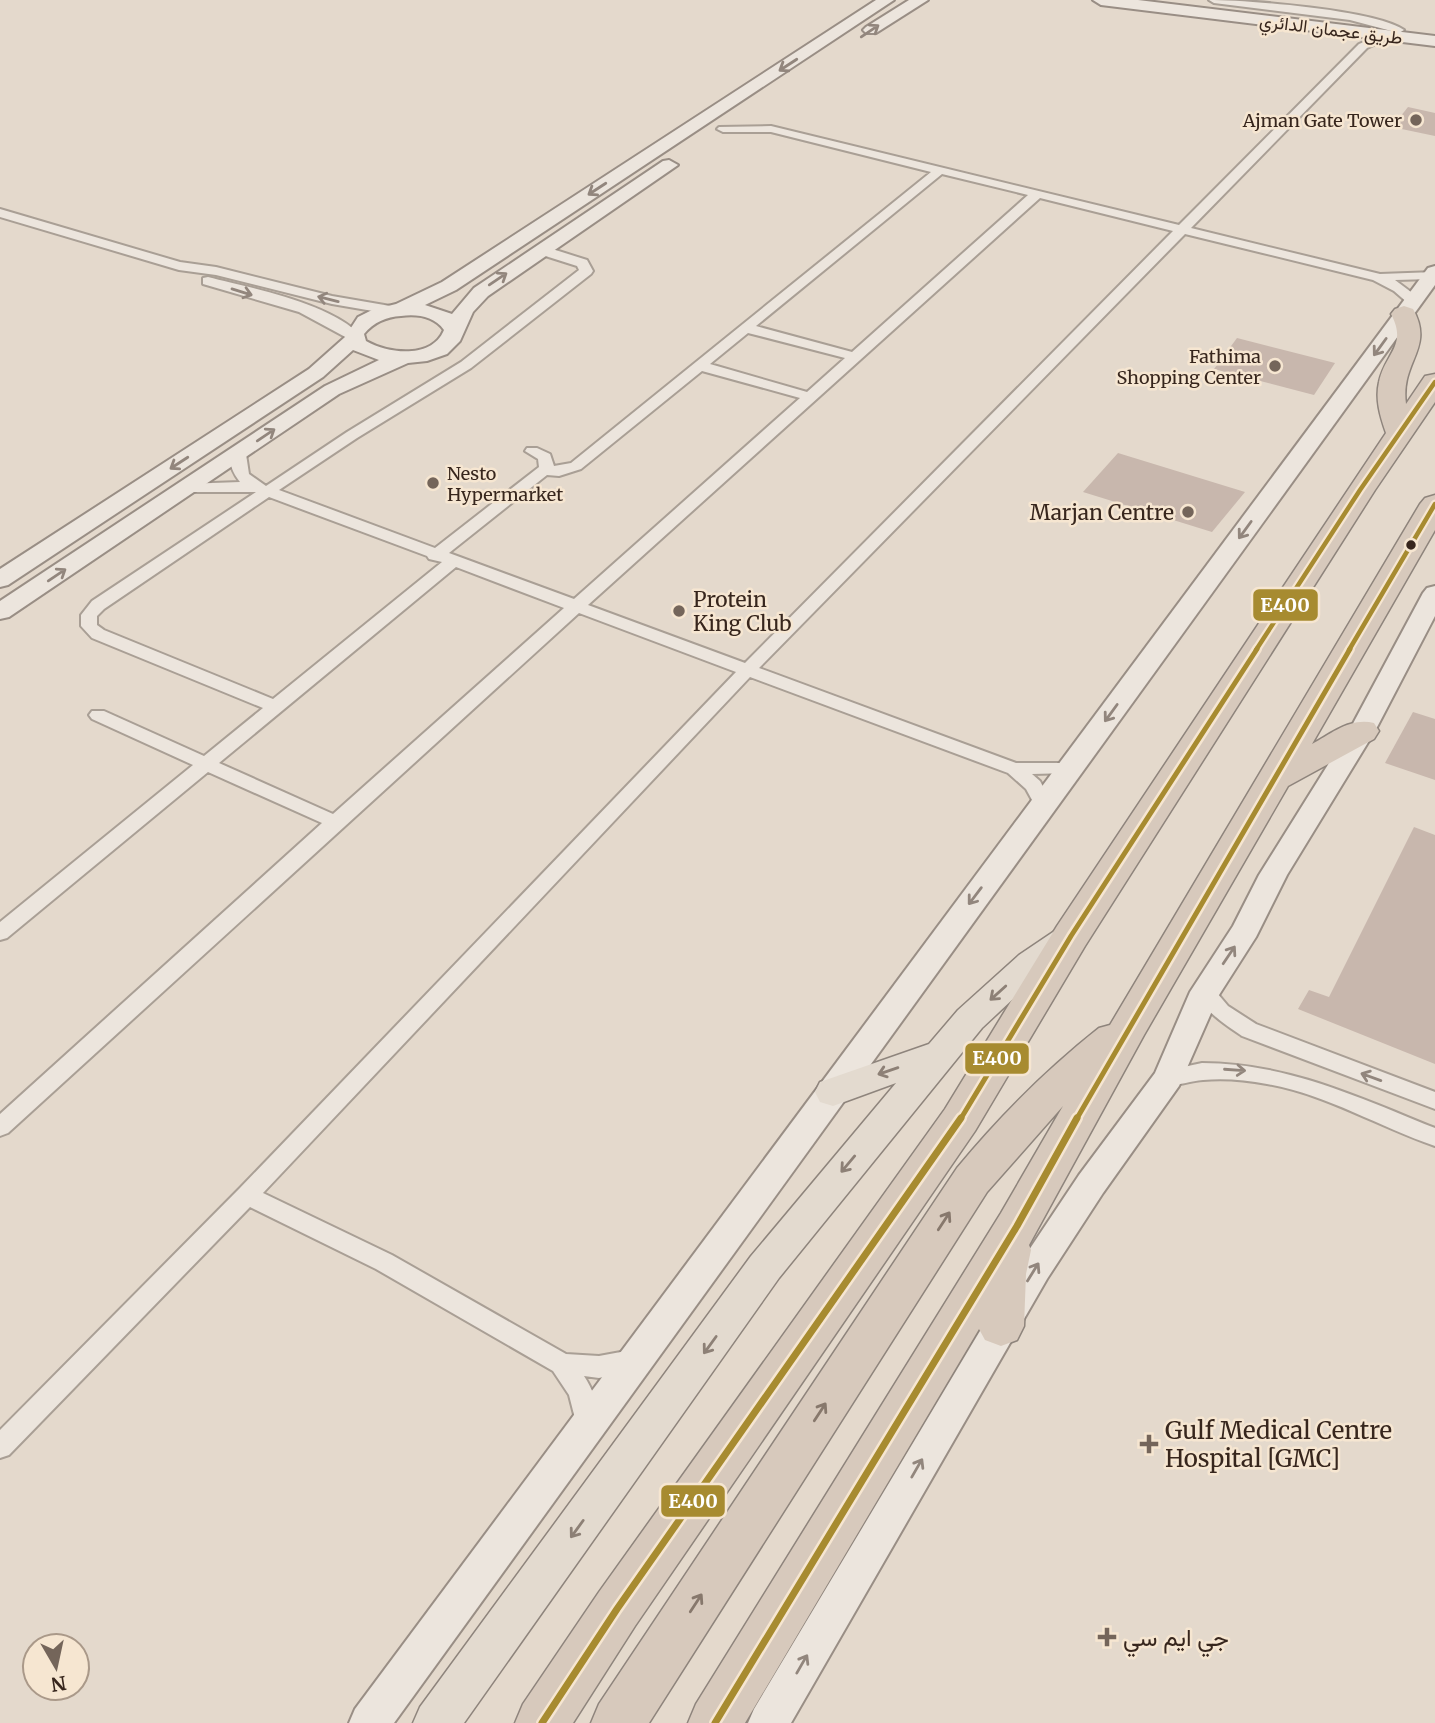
<svg xmlns="http://www.w3.org/2000/svg" width="1435" height="1723" font-family="Merriweather,Vazirmatn,serif">
  <style>
    .building { fill: #c8b7ad }
    .lines { fill: none; stroke-linecap: round; stroke-linejoin: round }
    .street-casing { stroke: #a99f95; stroke-width: 4 }
    .secondary-casing { stroke: #998e85; stroke-width: 4 }
    .primary-casing { stroke: #8e847c; stroke-width: 3 }
    .highway-casing { stroke: #8e847c; stroke-width: 3 }
    .street { fill: #ece5dd; fill-rule: evenodd }
    .secondary { fill: #ece5dd; fill-rule: evenodd }
    .primary { fill: #e3dacf; fill-rule: evenodd }
    .highway { fill: #d7c9bc; fill-rule: evenodd }
    .bus-1-far2-casing { stroke: #f6e6d1; stroke-width: 9 }
    .bus-1-far1-casing { stroke: #f6e6d1; stroke-width: 10 }
    .bus-1-casing { stroke: #f6e6d1; stroke-width: 12 }
    .bus-1-far2 { stroke: #a78b30; stroke-width: 4.5 }
    .bus-1-far1 { stroke: #a78b30; stroke-width: 5 }
    .bus-1 { stroke: #a78b30; stroke-width: 7 }
    .oneway { stroke: #92867d }
    .oneway2 { stroke: #8d8076 }
    .oneway3 { stroke: #87786c }
    .poi-dot { fill: #74655a; stroke: #f6e6d1; stroke-width: 2.5 }
    .bus-dot { fill: #37261d; stroke: #f6e6d1; stroke-width: 2.5 }
    .labels { text-anchor: middle; dominant-baseline: central; stroke-width: 5; stroke-linejoin: round; paint-order: stroke }
    .far-street-label { font-size: 18px; fill: #37261d; stroke: #f6e6d1 }
    .far-poi-label { font-size: 18px; fill: #37261d; stroke: #f6e6d1; text-anchor: end }
    .poi-label { font-size: 21px; fill: #37261d; stroke: #f6e6d1; text-anchor: end }
    .near-poi-label { font-size: 24px; fill: #37261d; stroke: #f6e6d1; text-anchor: start }
    .line-badge { stroke: #f6e6d1; stroke-width: 2.5 }
    .badge-label { font-size: 19px; text-anchor: middle; font-weight: bold; fill: #fff }
  </style>
  <rect width="100%" height="100%" fill="#e4d9cc"/>
  <g class="building">
    <polygon points="1408,107 1435,113 1435,136 1392,127"/>
    <polygon points="1237,338 1335,363 1314,395 1214,369"/>
    <polygon points="1118,453 1245,492 1212,532 1083,492"/>
    <polygon points="1413,712 1435,719 1435,780 1385,763"/>
    <polygon points="1414,827 1435,835 1435,1064 1298,1009 1309,990 1329,997"/>
  </g>
  <g class="lines">
    <defs>
      <g id="street">
        <path d="M 1209,0 C 1247,0 1376,10 1404,30 L 1399,33 L 1350,20 L 1214,3 Z"/>
        <path d="M 1385,33 L 1390,36 L 1389,38 L 1367,48 L 1191,228 L 1380,274 L 1435,272 L 1435,278 L 1432,279 L 1395,280 L 1419,298 L 1419,304 L 1409,304 L 1394,291 L 1373,280 L 1185,234 L 759,668 L 1016,763 L 1077,763 L 1080,767 L 1071,773 L 1032,774 L 1040,781 L 1053,805 L 1051,809 L 1037,809 L 1026,789 L 1008,773 L 750,677 L 263,1193 L 392,1255 L 566,1354 L 599,1356 L 637,1349 L 646,1353 L 649,1360 L 646,1367 L 599,1378 L 584,1376 C 594,1391 605,1418 597,1434 L 588,1437 L 579,1434 L 569,1395 L 553,1371 L 376,1269 L 250,1207 L 9,1455 L 0,1458 L 0,1430 L 239,1189 L 736,672 L 579,613 L 8,1133 L 0,1136 L 0,1114 L 322,823 L 208,772 L 7,938 L 0,940 L 0,922 L 193,765 L 92,719 L 89,715 L 92,711 L 104,711 L 204,756 L 263,708 L 92,638 L 81,626 L 81,615 L 92,601 L 256,492 L 190,492 L 185,490 L 182,487 L 185,484 L 240,482 C 233,473 227,462 233,451 L 238,449 L 246,454 L 249,474 L 266,486 L 347,432 L 461,362 L 579,270 L 577,266 L 536,253 L 536,247 L 546,247 L 587,260 L 593,271 L 591,274 L 471,368 L 357,438 L 279,490 L 435,548 L 539,467 L 538,459 L 525,451 L 527,448 L 537,448 L 550,454 L 554,466 L 571,463 L 931,172 L 771,132 L 723,132 L 717,129 L 719,127 L 771,126 L 1179,225 L 1359,44 ZM 942,174 L 1028,195 L 852,352 L 756,326 ZM 1040,198 L 1173,231 L 745,663 L 588,605 ZM 748,333 L 845,358 L 807,392 L 710,364 ZM 702,371 L 800,398 L 574,599 L 449,553 L 547,475 L 559,476 L 581,469 ZM 269,497 L 427,556 L 429,559 L 442,562 L 273,699 L 104,630 L 97,625 L 97,616 L 104,609 ZM 456,567 L 564,608 L 333,814 L 219,763 Z"/>
        <polygon points="0,209 180,262 216,267 332,296 396,307 403,311 396,315 332,304 216,275 179,270 0,217"/>
        <path d="M 208,277 C 251,288 331,303 361,336 L 354,340 L 349,339 L 299,312 L 203,284 L 203,278 Z"/>
        <path d="M 1205,984 L 1212,987 L 1228,1006 L 1256,1024 L 1435,1092 L 1435,1109 L 1242,1036 C 1223,1023 1206,1012 1195,992 L 1198,987 Z"/>
        <path d="M 1202,1063 C 1286,1063 1358,1097 1435,1128 L 1435,1146 C 1379,1127 1326,1094 1267,1084 C 1246,1080 1224,1078 1203,1080 C 1188,1081 1174,1088 1160,1084 L 1157,1078 L 1160,1072 Z"/>
      </g>
      <g id="secondary">
        <path d="M 876,0 L 894,0 L 456,290 L 425,305 L 452,314 L 474,288 L 663,161 L 669,160 L 678,165 L 488,296 L 473,312 L 460,341 L 447,354 L 427,361 L 408,363 L 339,394 L 9,617 L 0,619 L 0,601 L 325,386 L 379,360 L 353,350 L 323,377 L 8,585 L 0,587 L 0,569 L 309,369 L 345,337 L 358,317 L 372,310 L 396,304 L 442,282 ZM 401,316 C 417,314 434,316 444,330 C 432,359 389,354 366,341 L 364,334 C 374,322 386,317 401,316 Z"/>
        <polygon points="909,0 928,0 876,33 866,33 863,30 866,27"/>
        <polygon points="1093,0 1138,0 1435,36 1435,46 1101,5"/>
        <polygon points="1435,266 1435,285 394,1723 349,1723 355,1709 1428,268"/>
        <polygon points="1435,586 1435,616 1375,731 1287,875 1256,937 1219,995 1179,1086 1103,1193 1047,1279 791,1723 748,1723 754,1709 1023,1259 1079,1175 1155,1073 1190,992 1233,926 1259,875 1349,731 1423,593 1427,588"/>
      </g>
      <polygon id="primary" points="1071,924 1083,928 1087,936 1083,944 1043,971 982,1028 779,1278 464,1723 413,1723 420,1707 751,1256 896,1083 833,1106 820,1102 815,1092 820,1082 929,1044 958,1010 1019,955 1059,928"/>
      <g id="highway">
        <path d="M 1404,306 L 1413,309 C 1435,349 1400,361 1406,404 L 1425,376 L 1435,374 L 1435,402 L 1375,490 L 1085,946 L 975,1131 L 635,1626 L 573,1723 L 515,1723 L 523,1704 L 599,1592 L 945,1109 L 1057,926 L 1386,433 C 1380,416 1375,399 1379,382 C 1385,353 1408,346 1391,314 L 1395,309 Z"/>
        <path d="M 1435,495 L 1435,530 L 1312,744 C 1332,733 1351,717 1374,723 L 1379,731 L 1374,739 L 1288,786 L 1144,1035 L 1029,1245 L 1031,1250 L 1026,1274 L 1024,1326 L 1017,1340 L 1001,1346 L 985,1340 L 979,1329 L 745,1723 L 688,1723 L 696,1704 L 1001,1213 L 1063,1106 L 987,1192 L 649,1723 L 591,1723 L 599,1704 L 957,1168 C 1000,1116 1046,1070 1099,1028 L 1110,1025 L 1420,504 L 1425,498 Z"/>
      </g>
    </defs>
    <use href="#street" class="street-casing"/>
    <use href="#secondary" class="secondary-casing"/>
    <use href="#primary" class="primary-casing"/>
    <use href="#highway" class="highway-casing"/>
    <use href="#street" class="street"/>
    <use href="#secondary" class="secondary"/>
    <use href="#primary" class="primary"/>
    <use href="#highway" class="highway"/>
    <defs>
      <g id="bus-1-far2">
        <polyline points="1256,650 1360,490 1435,382"/>
        <polyline points="1349,650 1435,504"/>
      </g>
      <g id="bus-1-far1">
        <polyline points="960,1120 1071,936 1257,649"/>
        <polyline points="1076,1120 1350,649"/>
      </g>
      <g id="bus-1">
        <polyline points="542,1723 617,1609 961,1118"/>
        <polyline points="715,1723 1017,1226 1077,1118"/>
      </g>
    </defs>
    <use href="#bus-1-far2" class="bus-1-far2-casing"/>
    <use href="#bus-1-far1" class="bus-1-far1-casing"/>
    <use href="#bus-1" class="bus-1-casing"/>
    <use href="#bus-1-far2" class="bus-1-far2"/>
    <use href="#bus-1-far1" class="bus-1-far1"/>
    <use href="#bus-1" class="bus-1"/>
  </g>
  <defs><path id="oneway-shaft" d="M-6 0H5M1.5-3L5.5 0L1.5 3" fill="none" stroke-width="1.6" stroke-linecap="round" stroke-linejoin="round" transform="scale(1.75)"/></defs>
  <g class="oneway">
    <use href="#oneway-shaft" transform="translate(870 31) rotate(-34)"/>
    <use href="#oneway-shaft" transform="translate(788 65) rotate(147)"/>
    <use href="#oneway-shaft" transform="translate(597 189) rotate(147)"/>
    <use href="#oneway-shaft" transform="translate(498 279) rotate(-34)"/>
    <use href="#oneway-shaft" transform="translate(242 292) rotate(17)"/>
    <use href="#oneway-shaft" transform="translate(328 299) rotate(-166)"/>
    <use href="#oneway-shaft" transform="translate(1380 347) rotate(126)"/>
    <use href="#oneway-shaft" transform="translate(266 435) rotate(-34)"/>
    <use href="#oneway-shaft" transform="translate(179 463) rotate(147)"/>
    <use href="#oneway-shaft" transform="translate(1245 530) rotate(126)"/>
    <use href="#oneway-shaft" transform="translate(57 575) rotate(-34)"/>
    <use href="#oneway-shaft" transform="translate(1111 713) rotate(126)"/>
    <use href="#oneway-shaft" transform="translate(975 896) rotate(127)"/>
    <use href="#oneway-shaft" transform="translate(1229 955) rotate(-56)"/>
    <use href="#oneway-shaft" transform="translate(1235 1070) rotate(4)"/>
    <use href="#oneway-shaft" transform="translate(1371 1077) rotate(-160)"/>
    <use href="#oneway-shaft" transform="translate(1033 1272) rotate(-58)"/>
    <use href="#oneway-shaft" transform="translate(917 1468) rotate(-60)"/>
    <use href="#oneway-shaft" transform="translate(802 1664) rotate(-60)"/>
  </g>
  <g class="oneway2">
    <use href="#oneway-shaft" transform="translate(998 993) rotate(138)"/>
    <use href="#oneway-shaft" transform="translate(888 1071) rotate(161)"/>
    <use href="#oneway-shaft" transform="translate(848 1164) rotate(130)"/>
    <use href="#oneway-shaft" transform="translate(710 1345) rotate(126)"/>
    <use href="#oneway-shaft" transform="translate(577 1529) rotate(126)"/>
  </g>
  <g class="oneway3">
    <use href="#oneway-shaft" transform="translate(944 1221) rotate(-57)"/>
    <use href="#oneway-shaft" transform="translate(820 1412) rotate(-57)"/>
    <use href="#oneway-shaft" transform="translate(696 1603) rotate(-57)"/>
  </g>
  <g class="poi-dot">
    <circle cx="1416" cy="120" r="7"/>
    <circle cx="1275" cy="366" r="7"/>
    <circle cx="433" cy="483" r="7"/>
    <circle cx="1188" cy="512" r="7"/>
    <circle cx="679" cy="611" r="7"/>
    <path d="M1145.5 1433.5h7v7h7v7h-7v7h-7v-7h-7v-7h7z"/>
    <path d="M1103.5 1626.5h7v7h7v7h-7v7h-7v-7h-7v-7h7z"/>
  </g>
  <circle class="bus-dot" cx="1411" cy="545" r="6"/>
  <g class="labels">
    <g class="far-street-label">
      <text transform="translate(1331 29) rotate(7)">طريق عجمان الدائري</text>
    </g>
    <g class="far-poi-label">
      <text x="1402" y="120">Ajman Gate Tower</text>
      <text x="1261" y="356">Fathima<tspan x="1261" dy="21">Shopping Center</tspan></text>
      <text x="447" y="473" text-anchor="start">Nesto<tspan x="447" dy="21">Hypermarket</tspan></text>
    </g>
    <g class="poi-label">
      <text x="1174" y="512">Marjan Centre</text>
      <text x="693" y="599" text-anchor="start">Protein<tspan x="693" dy="24">King Club</tspan></text>
    </g>
    <g class="near-poi-label">
      <text x="1165" y="1430">Gulf Medical Centre<tspan x="1165" dy="28">Hospital [GMC]</tspan></text>
      <text x="1123" y="1637">جي ايم سي</text>
    </g>
  </g>
  <g class="line-badge">
    <rect x="1252" y="588" width="67" height="34" rx="7" fill="#a78b30"/>
    <rect x="964" y="1042" width="66" height="33" rx="7" fill="#a78b30"/>
    <rect x="660" y="1484" width="66" height="34" rx="7" fill="#a78b30"/>
  </g>
  <g class="badge-label">
    <text x="1285" y="612">E400</text>
    <text x="997" y="1065">E400</text>
    <text x="693" y="1508">E400</text>
  </g>
  <g transform="translate(56 1667) rotate(171)"><circle r="33" fill="#f6e6d1" stroke="#aa9989" stroke-width="2"/>
  <path d="M0-5L12 26L0 18L-12 26Z" fill="#74655a"/>
  <text y="-10" font-size="19" font-weight="bold" text-anchor="middle" fill="#37261d">N</text>
  </g>
</svg>
